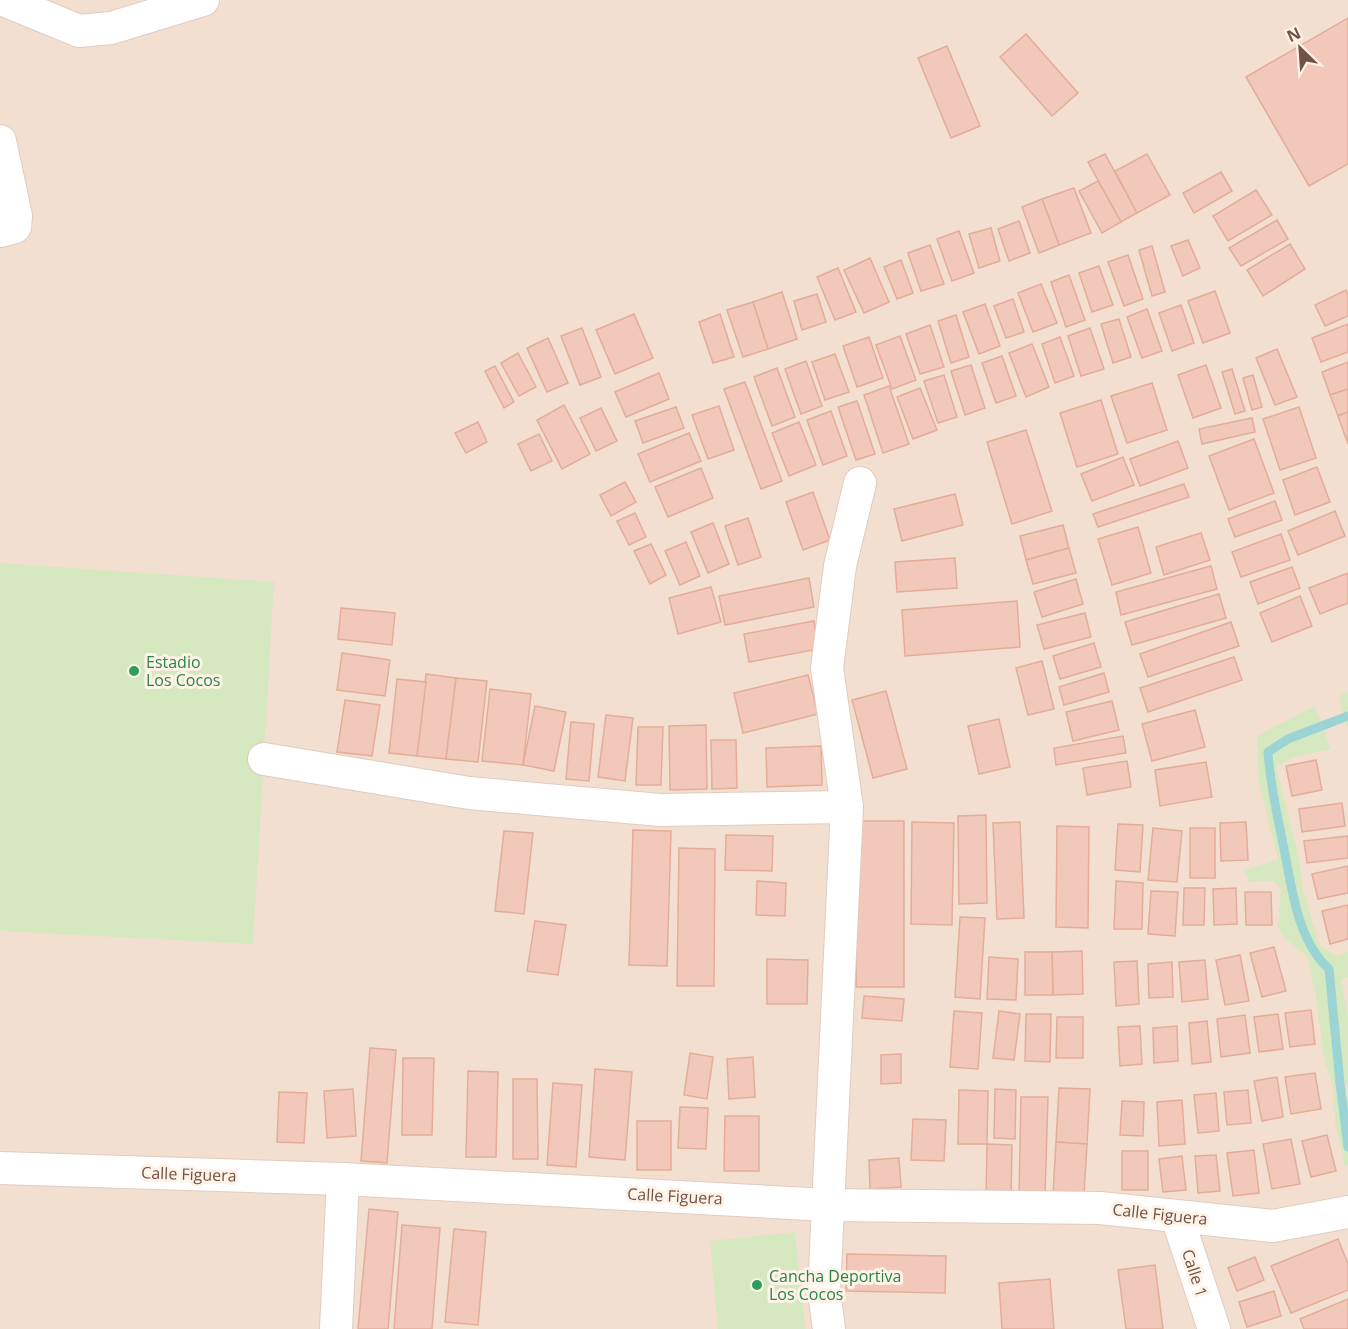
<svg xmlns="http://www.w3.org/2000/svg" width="1348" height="1329" font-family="'Open Sans',sans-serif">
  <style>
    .residential { fill: #f3dfcf }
    .green { fill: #d5e8c0 }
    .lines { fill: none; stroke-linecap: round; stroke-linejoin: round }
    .stream { stroke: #9cd4d6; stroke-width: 9 }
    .building { fill: #f1c8b9; stroke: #e3ad99; stroke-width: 1.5 }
    .street-casing { stroke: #e1cbc0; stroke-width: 34 }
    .street { stroke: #fff; stroke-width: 32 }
    .leisure-dot { fill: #2e9e5b; stroke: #fff2e6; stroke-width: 2 }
    .labels { text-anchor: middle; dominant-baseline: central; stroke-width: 6; stroke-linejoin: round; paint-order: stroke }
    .leisure-label { font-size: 16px; fill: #27864d; stroke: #fff2e6; text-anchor: start }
    .street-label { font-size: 16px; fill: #725248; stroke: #fff2e6 }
  </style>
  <rect width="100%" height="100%" fill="#fceee0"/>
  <rect class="residential" x="0" y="0" width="1348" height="1329"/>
  <g class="green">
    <polygon points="0,563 274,582 253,944 0,931"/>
    <polygon points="1348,692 1348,730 1339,696"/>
    <polygon points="1315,706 1331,749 1293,757 1276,767 1298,854 1303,890 1320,947 1337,956 1348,952 1348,977 1341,979 1348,1017 1348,1083 1345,1085 1348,1104 1348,1166 1345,1166 1335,1123 1333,1086 1325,1063 1316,996 1307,956 1285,939 1278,927 1281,890 1274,881 1249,882 1244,870 1278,860 1258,778 1257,736"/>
    <polygon points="795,1232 805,1329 718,1329 710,1241"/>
  </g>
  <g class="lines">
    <path class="stream" d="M 1348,716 L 1288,739 L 1268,752 C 1270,785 1277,813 1283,844 C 1292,886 1296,939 1329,969 L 1340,1083 L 1348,1147"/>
  </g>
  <g class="building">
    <polygon points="1348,18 1348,164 1309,186 1246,77"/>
    <polygon points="1026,34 1078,93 1052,116 1000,57"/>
    <polygon points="947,46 980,126 951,138 918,58"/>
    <polygon points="1105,154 1137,213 1121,222 1088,162"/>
    <polygon points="1147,154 1170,195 1137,213 1115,171"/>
    <polygon points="1221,172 1232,191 1194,213 1183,193"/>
    <polygon points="1098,181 1121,222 1102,233 1079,191"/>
    <polygon points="1074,188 1091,233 1059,245 1042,199"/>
    <polygon points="1256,190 1272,215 1228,241 1213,216"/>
    <polygon points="1042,199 1059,245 1039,253 1022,207"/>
    <polygon points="1277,220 1288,239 1241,266 1229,248"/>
    <polygon points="1019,221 1030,253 1009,261 998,229"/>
    <polygon points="991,228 1000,261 979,268 969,234"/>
    <polygon points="959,231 974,273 952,281 937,239"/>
    <polygon points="1188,240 1200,268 1183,276 1171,246"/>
    <polygon points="1290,244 1305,269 1263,296 1247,270"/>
    <polygon points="930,245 944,284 921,291 908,253"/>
    <polygon points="1152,246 1165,292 1152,296 1139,250"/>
    <polygon points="1128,255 1143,299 1124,306 1108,262"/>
    <polygon points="870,258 889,302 864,313 844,270"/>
    <polygon points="901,260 913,293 897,299 884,267"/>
    <polygon points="1099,266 1113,305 1092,312 1079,273"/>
    <polygon points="838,268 856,312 835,320 817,277"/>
    <polygon points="1069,275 1085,320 1066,327 1051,282"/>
    <polygon points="1041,284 1057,323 1033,332 1018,293"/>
    <polygon points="1346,290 1348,296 1348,316 1325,326 1315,305"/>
    <polygon points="1215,291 1230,333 1203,343 1188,301"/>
    <polygon points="782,292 797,339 768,349 753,302"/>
    <polygon points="817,294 826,322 802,330 794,301"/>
    <polygon points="1013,299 1024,332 1006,338 994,306"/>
    <polygon points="753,302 768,349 743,357 727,310"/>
    <polygon points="985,304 1000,346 979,354 963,312"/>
    <polygon points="1181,305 1194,343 1172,351 1159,313"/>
    <polygon points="1147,309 1162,351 1142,358 1127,317"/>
    <polygon points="634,314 653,358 615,374 596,330"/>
    <polygon points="720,314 734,357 713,363 699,322"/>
    <polygon points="956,315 969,357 951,363 938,321"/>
    <polygon points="1119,319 1131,357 1113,363 1101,324"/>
    <polygon points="1348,324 1348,352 1321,362 1312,338"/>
    <polygon points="930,325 944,367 920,374 906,334"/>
    <polygon points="582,328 601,377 580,385 561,336"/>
    <polygon points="1090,328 1104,369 1081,376 1068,336"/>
    <polygon points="900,336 916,380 892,389 876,345"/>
    <polygon points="869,337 883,378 857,387 843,346"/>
    <polygon points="1060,337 1074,376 1055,383 1042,344"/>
    <polygon points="548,338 568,383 547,392 527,348"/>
    <polygon points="1032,344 1049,387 1026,397 1009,353"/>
    <polygon points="1277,349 1297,397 1275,405 1256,358"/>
    <polygon points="518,353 536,387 519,396 501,363"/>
    <polygon points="835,354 849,392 825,400 812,362"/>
    <polygon points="1002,356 1016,396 996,403 982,363"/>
    <polygon points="806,361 822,406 801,414 785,369"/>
    <polygon points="1348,362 1348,389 1330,395 1322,372"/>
    <polygon points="971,365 985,408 965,415 951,371"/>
    <polygon points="1206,365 1221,408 1193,418 1178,375"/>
    <polygon points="495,366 514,402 504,408 485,371"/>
    <polygon points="777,368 795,417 772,426 754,377"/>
    <polygon points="1232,369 1245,411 1235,414 1222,372"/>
    <polygon points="659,373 669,399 626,417 615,392"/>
    <polygon points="944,375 957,417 938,423 924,381"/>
    <polygon points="1253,375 1262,407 1252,410 1243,378"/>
    <polygon points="745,382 782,481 761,489 724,389"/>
    <polygon points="1152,383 1167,430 1127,443 1111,396"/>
    <polygon points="889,386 909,444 883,453 864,395"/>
    <polygon points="920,388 937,430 913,439 897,397"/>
    <polygon points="1348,389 1348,412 1338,416 1330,395"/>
    <polygon points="1101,400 1118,454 1077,467 1060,413"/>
    <polygon points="857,401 875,454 856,460 838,407"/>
    <polygon points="564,405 590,454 562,469 537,420"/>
    <polygon points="719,406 734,450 708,459 692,415"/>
    <polygon points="676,407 684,428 643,443 635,421"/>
    <polygon points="1299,407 1316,458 1280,470 1263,419"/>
    <polygon points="601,408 617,441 596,451 580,418"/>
    <polygon points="831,411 847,456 823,465 807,420"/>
    <polygon points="1348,412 1348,444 1338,416"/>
    <polygon points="1252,418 1255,432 1202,444 1199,429"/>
    <polygon points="478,422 487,442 466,453 455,433"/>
    <polygon points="799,422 816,465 789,476 772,433"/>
    <polygon points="1026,430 1052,511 1012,524 987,442"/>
    <polygon points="689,433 701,461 650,482 638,454"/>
    <polygon points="539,434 552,461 531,471 518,444"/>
    <polygon points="1254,439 1274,493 1229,510 1209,456"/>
    <polygon points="1178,441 1188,468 1140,486 1130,459"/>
    <polygon points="1123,457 1134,485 1092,501 1081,474"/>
    <polygon points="1317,467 1330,502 1295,515 1283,480"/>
    <polygon points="701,468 713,498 668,517 655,487"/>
    <polygon points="625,482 636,502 611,516 600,495"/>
    <polygon points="1184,484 1189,497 1098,527 1093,514"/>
    <polygon points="813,492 830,540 803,550 786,502"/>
    <polygon points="955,494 963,525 902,541 894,509"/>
    <polygon points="1275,501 1282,520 1235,537 1228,519"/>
    <polygon points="1335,511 1345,536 1298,555 1288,531"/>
    <polygon points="635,513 646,537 629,545 617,521"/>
    <polygon points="748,518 761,557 738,565 725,526"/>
    <polygon points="713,523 729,564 708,573 691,532"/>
    <polygon points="1063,525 1069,548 1026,560 1020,536"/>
    <polygon points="1138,527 1151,573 1112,585 1098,539"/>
    <polygon points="1201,533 1210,560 1164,575 1156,547"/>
    <polygon points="1281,534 1290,560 1241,577 1232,552"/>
    <polygon points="686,542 700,576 680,585 665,551"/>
    <polygon points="651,544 666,575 650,584 634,551"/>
    <polygon points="1069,548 1076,573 1033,584 1026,560"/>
    <polygon points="955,558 957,588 897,592 895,562"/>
    <polygon points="1211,566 1217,589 1121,615 1116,592"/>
    <polygon points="1292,567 1300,588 1258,604 1250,582"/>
    <polygon points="1348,573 1348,603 1320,614 1309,588"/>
    <polygon points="809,578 814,607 725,625 719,596"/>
    <polygon points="1076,579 1083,604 1042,617 1034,592"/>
    <polygon points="711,587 721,622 678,634 669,598"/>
    <polygon points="1219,594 1226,618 1132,645 1125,622"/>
    <polygon points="1300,596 1312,626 1272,642 1260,613"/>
    <polygon points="1017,601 1020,647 905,656 902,610"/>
    <polygon points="341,608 395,613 392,645 338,639"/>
    <polygon points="1085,613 1091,637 1044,649 1037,625"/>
    <polygon points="814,621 819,649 749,662 744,634"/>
    <polygon points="1231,622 1239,646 1148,677 1140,654"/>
    <polygon points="1094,643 1101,667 1060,679 1053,656"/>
    <polygon points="342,653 390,660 385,696 337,690"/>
    <polygon points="1234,657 1242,680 1148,712 1140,688"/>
    <polygon points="1042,661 1054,709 1028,715 1016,668"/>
    <polygon points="1104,673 1109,692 1064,705 1059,687"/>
    <polygon points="426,674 456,678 446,759 417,756"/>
    <polygon points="808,675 818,714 743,733 734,693"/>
    <polygon points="456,678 487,681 478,762 446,759"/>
    <polygon points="397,679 426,682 417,756 389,753"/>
    <polygon points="490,689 531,694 523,765 482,761"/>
    <polygon points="886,691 907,769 873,778 852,700"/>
    <polygon points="345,700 380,705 372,756 337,752"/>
    <polygon points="1112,701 1119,730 1073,741 1066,712"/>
    <polygon points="535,706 566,712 554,771 523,765"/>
    <polygon points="1195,710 1205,747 1152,761 1142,724"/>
    <polygon points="606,715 633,718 625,781 598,777"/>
    <polygon points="999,719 1010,767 979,774 968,726"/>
    <polygon points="571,722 594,724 589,781 566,779"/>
    <polygon points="706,725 707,789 670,790 669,726"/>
    <polygon points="638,727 663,727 661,785 636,785"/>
    <polygon points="1123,736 1126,753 1056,765 1054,748"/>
    <polygon points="711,740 736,740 737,788 712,789"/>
    <polygon points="821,746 822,785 767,787 766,748"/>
    <polygon points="1316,760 1322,790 1292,796 1286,766"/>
    <polygon points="1127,761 1131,787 1087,795 1083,768"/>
    <polygon points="1206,762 1212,797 1160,806 1155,770"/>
    <polygon points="1342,803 1345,826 1302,832 1299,809"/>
    <polygon points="986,815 987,903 959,904 958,816"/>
    <polygon points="857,821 904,821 904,987 856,987"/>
    <polygon points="912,822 954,823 952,925 911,924"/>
    <polygon points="1020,822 1024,918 997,919 993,823"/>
    <polygon points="1246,822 1248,860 1221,861 1220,823"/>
    <polygon points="1118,824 1143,825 1140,872 1115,870"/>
    <polygon points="1057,826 1089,827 1088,928 1056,927"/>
    <polygon points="1153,828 1182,831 1177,882 1148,880"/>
    <rect x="1190" y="828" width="25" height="50"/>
    <polygon points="633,830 671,831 667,966 629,965"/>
    <polygon points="504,831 533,833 524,914 495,911"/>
    <polygon points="726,835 773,836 772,871 725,870"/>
    <polygon points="1348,836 1348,858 1307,863 1304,841"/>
    <polygon points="679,848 715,849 714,986 677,986"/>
    <polygon points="1348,866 1348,893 1318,899 1312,874"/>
    <polygon points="757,881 786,883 785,916 756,915"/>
    <polygon points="1116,881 1143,883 1142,929 1114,929"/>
    <polygon points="1184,888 1205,888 1204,925 1183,925"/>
    <polygon points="1236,888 1237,924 1214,925 1213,889"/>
    <polygon points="1151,891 1178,892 1175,936 1148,934"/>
    <polygon points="1245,892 1271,892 1272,925 1246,925"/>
    <polygon points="1348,905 1348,939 1330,944 1322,911"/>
    <polygon points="960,917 985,918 980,999 955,997"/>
    <polygon points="535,921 566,925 558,975 527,971"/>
    <polygon points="1274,947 1286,991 1262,997 1250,953"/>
    <polygon points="1082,951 1083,994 1053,995 1052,952"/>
    <polygon points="1025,952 1052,952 1053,995 1025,995"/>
    <polygon points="1240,955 1249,1001 1225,1005 1216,960"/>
    <polygon points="989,957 1018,959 1016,1000 987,999"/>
    <polygon points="767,959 808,960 807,1004 767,1004"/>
    <polygon points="1205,960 1208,999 1182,1002 1179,962"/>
    <polygon points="1137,961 1139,1004 1116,1006 1114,962"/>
    <polygon points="1172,962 1173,997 1149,998 1148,964"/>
    <polygon points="864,996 904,999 902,1021 862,1018"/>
    <polygon points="1311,1010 1315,1044 1290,1047 1285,1013"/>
    <polygon points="954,1011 982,1013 978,1069 950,1067"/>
    <polygon points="999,1011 1020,1014 1014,1060 993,1058"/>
    <polygon points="1026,1014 1051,1014 1050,1062 1025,1061"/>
    <polygon points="1278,1014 1283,1049 1259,1052 1254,1017"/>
    <polygon points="1245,1015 1250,1053 1221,1057 1217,1019"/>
    <polygon points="1057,1017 1083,1017 1083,1058 1056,1058"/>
    <polygon points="1207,1021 1211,1062 1192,1064 1189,1023"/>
    <polygon points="1140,1026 1142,1064 1120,1066 1118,1027"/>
    <polygon points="1177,1026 1178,1061 1154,1063 1153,1028"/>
    <polygon points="370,1048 396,1050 387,1163 361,1161"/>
    <polygon points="690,1053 713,1057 707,1099 684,1095"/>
    <polygon points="901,1054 901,1083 881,1084 881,1055"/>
    <polygon points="753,1057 755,1097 729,1099 727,1059"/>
    <polygon points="403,1058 434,1058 432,1135 402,1135"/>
    <polygon points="595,1069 632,1072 625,1160 589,1157"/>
    <polygon points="468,1071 498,1072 496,1157 466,1157"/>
    <polygon points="1315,1073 1321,1109 1291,1114 1285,1077"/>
    <polygon points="1277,1077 1283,1117 1262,1121 1254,1081"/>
    <polygon points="513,1079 537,1079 538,1159 513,1159"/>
    <polygon points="553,1083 582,1085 576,1167 547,1165"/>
    <polygon points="1059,1088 1090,1089 1087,1144 1056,1142"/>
    <polygon points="353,1089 356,1136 327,1138 324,1091"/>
    <polygon points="995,1089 1016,1090 1015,1139 994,1138"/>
    <polygon points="959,1090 988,1091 987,1144 958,1144"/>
    <polygon points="1248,1090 1251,1123 1227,1125 1224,1092"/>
    <polygon points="279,1092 307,1093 304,1143 277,1142"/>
    <polygon points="1216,1093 1219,1131 1198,1133 1194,1095"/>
    <polygon points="1021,1097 1048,1097 1045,1195 1019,1195"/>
    <polygon points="1182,1100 1185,1144 1159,1146 1157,1102"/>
    <polygon points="1122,1101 1144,1102 1143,1136 1120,1135"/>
    <polygon points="680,1107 708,1108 706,1149 678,1148"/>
    <polygon points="725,1116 759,1116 759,1171 724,1171"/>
    <polygon points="913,1119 946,1120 944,1161 911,1160"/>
    <rect x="637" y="1121" width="34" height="49"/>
    <polygon points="1327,1135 1336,1171 1311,1177 1302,1141"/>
    <polygon points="1291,1139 1300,1184 1272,1189 1263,1144"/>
    <polygon points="1056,1142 1087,1144 1084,1195 1053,1194"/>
    <polygon points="987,1144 1012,1145 1011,1198 986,1198"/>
    <polygon points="1254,1150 1259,1193 1233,1196 1227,1153"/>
    <rect x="1122" y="1151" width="26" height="39"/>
    <polygon points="1216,1155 1220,1191 1198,1193 1195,1156"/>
    <polygon points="1182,1156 1186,1190 1163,1192 1159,1159"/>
    <polygon points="899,1158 901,1187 870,1189 869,1160"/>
    <polygon points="369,1209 398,1212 388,1329 358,1329"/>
    <polygon points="402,1225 440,1228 432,1329 394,1329"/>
    <polygon points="454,1229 486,1232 478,1325 445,1322"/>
    <polygon points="1338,1239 1348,1264 1348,1290 1291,1313 1271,1266"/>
    <polygon points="847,1254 946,1256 945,1293 846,1291"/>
    <polygon points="1255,1257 1264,1280 1237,1291 1228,1268"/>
    <polygon points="1155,1265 1163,1329 1126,1329 1118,1270"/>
    <polygon points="1050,1279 1054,1329 1002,1329 999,1283"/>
    <polygon points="1274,1291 1281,1316 1247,1327 1239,1302"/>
    <polygon points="1348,1299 1348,1329 1304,1329 1300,1319"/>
  </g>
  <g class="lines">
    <defs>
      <g id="street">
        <polyline points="4,0 79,31 111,28 203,0"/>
        <polyline points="0,141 16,216 15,227 0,231"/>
        <polyline points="264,759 469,793 660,810 847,807"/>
        <polyline points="0,1168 343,1179 829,1205 1100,1208 1273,1226 1348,1212"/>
        <polyline points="1177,1217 1214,1329"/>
        <polyline points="336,1329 343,1179"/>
        <polyline points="829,1329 824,1291 847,807 827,668 840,566 860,483"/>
      </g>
    </defs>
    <use href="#street" class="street-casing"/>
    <use href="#street" class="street"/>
  </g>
  <g class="leisure-dot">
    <circle cx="134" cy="671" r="6"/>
    <circle cx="757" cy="1285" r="6"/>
  </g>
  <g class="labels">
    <g class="leisure-label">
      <text x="146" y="662">Estadio<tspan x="146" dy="18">Los Cocos</tspan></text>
      <text x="769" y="1276">Cancha Deportiva<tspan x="769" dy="18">Los Cocos</tspan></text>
    </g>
    <g class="street-label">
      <text transform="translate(189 1174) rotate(2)">Calle Figuera</text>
      <text transform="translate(675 1196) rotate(3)">Calle Figuera</text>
      <text transform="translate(1160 1214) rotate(6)">Calle Figuera</text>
      <text transform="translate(1195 1273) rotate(72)">Calle 1</text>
    </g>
  </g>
  <g transform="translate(1300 48) rotate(335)" stroke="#fff2e6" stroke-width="4.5" paint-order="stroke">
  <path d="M0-4.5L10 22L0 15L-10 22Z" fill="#725248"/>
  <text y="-9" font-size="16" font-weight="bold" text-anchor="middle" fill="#725248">N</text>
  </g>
</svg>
